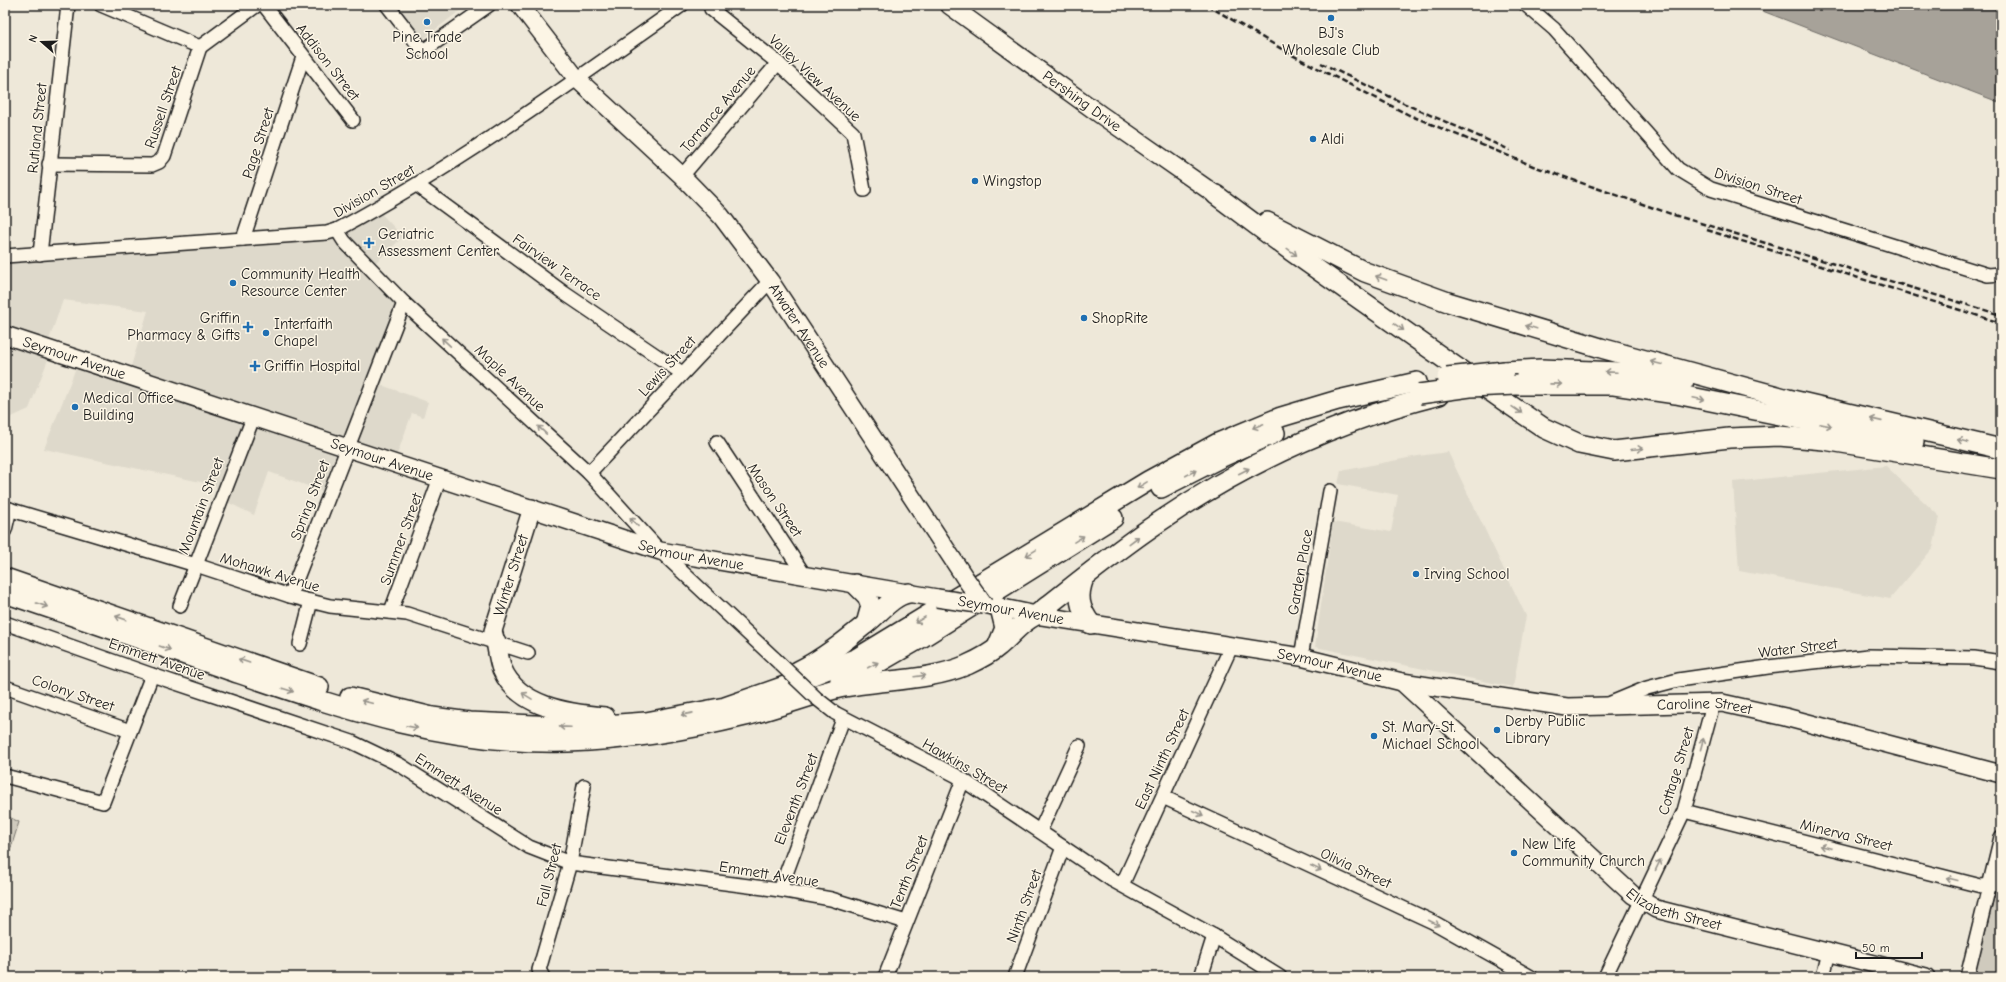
<svg xmlns="http://www.w3.org/2000/svg" width="2006" height="982" font-family="'Comic Neue',sans-serif">
  <style>
    .built { fill: #ded9cb }
    .green { fill: #cfcabd; stroke: #76736c }
    .water { fill: #a7a299; stroke: #6f6c67 }
    .lines { fill: none; stroke-linecap: round; stroke-linejoin: round }
    .minor-casing { stroke: #1c1c1c; stroke-width: 16 }
    .major-casing { stroke: #1c1c1c; stroke-width: 20 }
    .highway-casing { stroke: #1c1c1c; stroke-width: 22 }
    .minor { stroke: #fcf5e5; stroke-width: 13 }
    .major { stroke: #fcf5e5; stroke-width: 17 }
    .highway { stroke: #fcf5e5; stroke-width: 19 }
    .rail { stroke: #1c1c1c; stroke-width: 2.5; stroke-dasharray: 6 3; stroke-linecap: butt }
    .minor-bridge-casing { stroke: #1c1c1c; stroke-width: 16; stroke-linecap: butt }
    .major-bridge-casing { stroke: #1c1c1c; stroke-width: 20; stroke-linecap: butt }
    .highway-bridge-casing { stroke: #1c1c1c; stroke-width: 22; stroke-linecap: butt }
    .minor-bridge { stroke: #fcf5e5; stroke-width: 13 }
    .major-bridge { stroke: #fcf5e5; stroke-width: 17 }
    .highway-bridge { stroke: #fcf5e5; stroke-width: 19 }
    .oneway { stroke: #97938b }
    .poi-dot { fill: #1f6fb2; stroke: #fcf5e5; stroke-width: 1.5 }
    .labels { text-anchor: middle; dominant-baseline: central; stroke-width: 3; stroke-linejoin: round; paint-order: stroke }
    .poi-label { font-size: 15px; fill: #1c1c1c; stroke: #fcf5e5; text-anchor: start }
    .street-label { font-size: 15px; fill: #1c1c1c; stroke: #fcf5e5 }
  </style>
  <rect width="100%" height="100%" fill="#eee8d9"/>
  <filter id="ink" filterUnits="userSpaceOnUse"><feTurbulence type="fractalNoise" baseFrequency=".025" numOctaves="2"/><feDisplacementMap in="SourceGraphic" scale="8" xChannelSelector="R" yChannelSelector="G"/><feConvolveMatrix kernelMatrix="1 2 1 2 8 2 1 2 1" color-interpolation-filters="sRGB"/></filter>
  <g filter="url(#ink)">
    <g class="built">
      <polygon points="395,5 467,5 422,40"/>
      <polygon points="377,209 403,237 371,267 404,303 373,382 428,402 423,417 412,413 394,463 339,446 322,491 269,472 254,515 221,499 215,485 44,449 79,360 128,376 148,311 63,300 49,340 49,357 29,409 5,420 5,255 343,235"/>
      <polygon points="1448,452 1526,616 1513,687 1315,647 1333,522 1391,532 1398,495 1338,484 1341,471 1418,456"/>
      <polygon points="1886,466 1940,517 1933,548 1890,599 1739,571 1733,482"/>
    </g>
    <g class="green">
      <polygon points="5,815 19,822 5,867"/>
      <polygon points="1995,894 2001,896 2001,977 1974,977"/>
    </g>
    <polygon class="water" points="1747,5 1984,5 2001,11 2001,103"/>
    <g class="lines">
      <defs>
        <g id="minor">
          <polyline points="101,5 200,47"/>
          <polyline points="264,5 353,120"/>
          <polyline points="387,5 423,51 489,5"/>
          <polyline points="1526,5 1554,29 1678,169 1711,189 1988,275 2001,274"/>
          <polyline points="711,9 778,63 853,133 864,190"/>
          <polyline points="200,47 257,5"/>
          <polyline points="49,164 152,165 159,162 164,156 200,47"/>
          <polyline points="682,176 778,63"/>
          <polyline points="417,185 564,293 682,373"/>
          <polyline points="337,230 344,241 404,303 589,473 660,551 775,659"/>
          <polyline points="243,239 303,57"/>
          <polyline points="40,254 68,5"/>
          <path d="M 5,256 L 327,233 L 337,230 C 458,165 570,84 682,5"/>
          <polyline points="717,442 805,576"/>
          <polyline points="589,473 770,281"/>
          <polyline points="5,508 196,565 290,596 330,606 407,614 528,653"/>
          <polyline points="5,530 10,509"/>
          <polyline points="290,596 404,303"/>
          <polyline points="180,606 253,418"/>
          <polyline points="391,611 440,478"/>
          <polyline points="5,623 152,675 352,742 400,765 529,847 570,863 780,890 831,899 906,922"/>
          <polyline points="300,644 311,601"/>
          <polyline points="1301,657 1330,491"/>
          <polyline points="5,687 130,731"/>
          <polyline points="1611,703 1647,688 1678,680 1768,667 1868,656 1974,658 2001,662"/>
          <polyline points="835,713 957,776 1112,880 1214,936 1280,977"/>
          <polyline points="5,776 103,802 152,675"/>
          <polyline points="1163,797 1433,922 1531,977"/>
          <polyline points="1684,811 1981,886 2001,884"/>
          <polyline points="1040,831 1079,746"/>
          <polyline points="1122,885 1231,647"/>
          <polyline points="780,890 843,719"/>
          <polyline points="543,977 539,970 570,863 584,786"/>
          <polyline points="885,977 963,780"/>
          <polyline points="1015,977 1063,847"/>
          <polyline points="1201,977 1214,936"/>
          <polyline points="1605,977 1684,811 1713,704"/>
          <polyline points="1823,977 1829,952"/>
          <polyline points="1967,977 2001,837"/>
        </g>
        <g id="major">
          <path id="s1" d="M 520,5 L 577,79 L 682,176 L 721,216 L 770,281 L 965,578"/>
          <path id="s2" d="M 949,5 L 1101,115 L 1216,195"/>
          <path id="s3" d="M 5,335 L 660,551 L 937,598"/>
          <path id="s4" d="M 988,605 L 1036,615 L 1301,657 L 1402,682 L 1567,707 L 1722,703 L 1785,717 L 2001,774"/>
          <path id="s5" d="M 496,642 L 493,631 L 532,508"/>
          <path id="s6" d="M 1402,682 L 1633,895 L 1656,909 L 1926,977"/>
        </g>
        <g id="highway">
          <polyline points="1216,195 1291,251 1510,405 1544,428 1579,444 1614,451 1729,438 1779,436 1824,440 2001,469"/>
          <polyline points="1267,222 1365,272 1448,302 1601,348 1788,399 2001,449"/>
          <polyline points="1505,371 1541,369 1620,372 1684,381"/>
          <polyline points="1517,385 1614,385 1676,394 1914,442"/>
          <polyline points="1161,488 1222,457 1275,433"/>
          <polyline points="5,578 319,687"/>
          <path d="M 1084,578 C 1077,596 1079,608 1091,624"/>
          <polyline points="855,584 867,596 871,606 866,624"/>
          <path d="M 5,593 C 79,618 152,643 226,669 C 341,708 444,745 568,742 C 627,740 688,730 745,716 C 777,708 807,696 839,688 C 880,679 927,682 967,665 C 978,660 990,654 999,646 C 1014,634 1017,625 1036,615 C 1077,583 1117,550 1159,522 C 1244,464 1339,420 1439,395"/>
          <path d="M 496,642 C 498,651 499,661 502,669 C 518,707 569,714 605,717"/>
          <polyline points="998,645 1005,628 1000,608"/>
          <path d="M 798,671 C 823,659 845,641 867,623 C 880,613 892,596 909,593"/>
          <polyline points="840,680 871,667 923,637 1113,518"/>
          <polyline points="350,697 432,717 469,722 577,727 646,722 725,707 785,686 857,658 1148,481 1218,443 1281,417 1338,400 1417,382"/>
        </g>
      </defs>
      <use href="#minor" class="minor-casing"/>
      <use href="#major" class="major-casing"/>
      <use href="#highway" class="highway-casing"/>
      <use href="#minor" class="minor"/>
      <use href="#major" class="major"/>
      <use href="#highway" class="highway"/>
      <g class="rail">
        <polyline points="1207,5 1292,55 1409,115 1533,166 1674,215 2001,315"/>
        <polyline points="1321,63 1405,104 1510,150"/>
        <polyline points="1707,230 2001,323"/>
      </g>
      <defs>
        <polyline id="minor-bridge" points="775,659 816,698 835,713"/>
        <g id="major-bridge">
          <polyline points="965,578 984,605"/>
          <polyline points="937,598 984,605"/>
        </g>
        <g id="highway-bridge">
          <polyline points="1447,377 1505,371"/>
          <polyline points="1419,394 1470,387 1517,385"/>
        </g>
      </defs>
      <use href="#minor-bridge" class="minor-bridge-casing"/>
      <use href="#major-bridge" class="major-bridge-casing"/>
      <use href="#highway-bridge" class="highway-bridge-casing"/>
      <use href="#minor-bridge" class="minor-bridge"/>
      <use href="#major-bridge" class="major-bridge"/>
      <use href="#highway-bridge" class="highway-bridge"/>
    </g>
    <defs><path id="oneway-shaft" d="M-6 0H5M1.5-3L5.5 0L1.5 3" fill="none" stroke-width="1.6" stroke-linecap="round" stroke-linejoin="round"/></defs>
    <g class="oneway">
      <use href="#oneway-shaft" transform="translate(1292 252) rotate(36)"/>
      <use href="#oneway-shaft" transform="translate(1381 278) rotate(-160)"/>
      <use href="#oneway-shaft" transform="translate(1399 327) rotate(35)"/>
      <use href="#oneway-shaft" transform="translate(1531 327) rotate(-163)"/>
      <use href="#oneway-shaft" transform="translate(446 342) rotate(-137)"/>
      <use href="#oneway-shaft" transform="translate(1656 363) rotate(-165)"/>
      <use href="#oneway-shaft" transform="translate(1611 372) rotate(-178)"/>
      <use href="#oneway-shaft" transform="translate(1556 384) rotate(1)"/>
      <use href="#oneway-shaft" transform="translate(1699 399) rotate(12)"/>
      <use href="#oneway-shaft" transform="translate(1517 410) rotate(34)"/>
      <use href="#oneway-shaft" transform="translate(1876 420) rotate(-167)"/>
      <use href="#oneway-shaft" transform="translate(1826 425) rotate(11)"/>
      <use href="#oneway-shaft" transform="translate(1258 426) rotate(158)"/>
      <use href="#oneway-shaft" transform="translate(542 430) rotate(-137)"/>
      <use href="#oneway-shaft" transform="translate(1963 441) rotate(-166)"/>
      <use href="#oneway-shaft" transform="translate(1637 449) rotate(-5)"/>
      <use href="#oneway-shaft" transform="translate(1244 471) rotate(-27)"/>
      <use href="#oneway-shaft" transform="translate(1191 473) rotate(-28)"/>
      <use href="#oneway-shaft" transform="translate(1142 485) rotate(149)"/>
      <use href="#oneway-shaft" transform="translate(634 522) rotate(-133)"/>
      <use href="#oneway-shaft" transform="translate(1079 539) rotate(-32)"/>
      <use href="#oneway-shaft" transform="translate(1134 540) rotate(-37)"/>
      <use href="#oneway-shaft" transform="translate(1031 553) rotate(149)"/>
      <use href="#oneway-shaft" transform="translate(42 605) rotate(19)"/>
      <use href="#oneway-shaft" transform="translate(121 618) rotate(-161)"/>
      <use href="#oneway-shaft" transform="translate(920 620) rotate(149)"/>
      <use href="#oneway-shaft" transform="translate(165 648) rotate(19)"/>
      <use href="#oneway-shaft" transform="translate(244 661) rotate(-161)"/>
      <use href="#oneway-shaft" transform="translate(873 665) rotate(-28)"/>
      <use href="#oneway-shaft" transform="translate(920 676) rotate(-7)"/>
      <use href="#oneway-shaft" transform="translate(288 690) rotate(18)"/>
      <use href="#oneway-shaft" transform="translate(527 696) rotate(-148)"/>
      <use href="#oneway-shaft" transform="translate(367 702) rotate(-165)"/>
      <use href="#oneway-shaft" transform="translate(687 714) rotate(169)"/>
      <use href="#oneway-shaft" transform="translate(412 727) rotate(11)"/>
      <use href="#oneway-shaft" transform="translate(565 727) rotate(-178)"/>
      <use href="#oneway-shaft" transform="translate(1702 744) rotate(-75)"/>
      <use href="#oneway-shaft" transform="translate(1198 813) rotate(25)"/>
      <use href="#oneway-shaft" transform="translate(1826 847) rotate(-166)"/>
      <use href="#oneway-shaft" transform="translate(1658 865) rotate(-65)"/>
      <use href="#oneway-shaft" transform="translate(1316 868) rotate(25)"/>
      <use href="#oneway-shaft" transform="translate(1952 879) rotate(-166)"/>
      <use href="#oneway-shaft" transform="translate(1434 923) rotate(27)"/>
    </g>
  </g>
  <g class="poi-dot">
    <circle cx="1331" cy="18" r="4"/>
    <circle cx="427" cy="22" r="4"/>
    <circle cx="1313" cy="139" r="4"/>
    <circle cx="975" cy="181" r="4"/>
    <path d="M367 237h4v4h4v4h-4v4h-4v-4h-4v-4h4z"/>
    <circle cx="233" cy="283" r="4"/>
    <circle cx="1084" cy="318" r="4"/>
    <path d="M246 321h4v4h4v4h-4v4h-4v-4h-4v-4h4z"/>
    <circle cx="266" cy="333" r="4"/>
    <path d="M253 360h4v4h4v4h-4v4h-4v-4h-4v-4h4z"/>
    <circle cx="75" cy="407" r="4"/>
    <circle cx="1416" cy="574" r="4"/>
    <circle cx="1497" cy="730" r="4"/>
    <circle cx="1374" cy="736" r="4"/>
    <circle cx="1514" cy="853" r="4"/>
  </g>
  <g class="labels">
    <g class="poi-label">
      <text x="1331" y="33" text-anchor="middle">BJ's<tspan x="1331" dy="17">Wholesale Club</tspan></text>
      <text x="427" y="37" text-anchor="middle">Pine Trade<tspan x="427" dy="17">School</tspan></text>
      <text x="1321" y="139">Aldi</text>
      <text x="983" y="181">Wingstop</text>
      <text x="378" y="234">Geriatric<tspan x="378" dy="17">Assessment Center</tspan></text>
      <text x="241" y="274">Community Health<tspan x="241" dy="17">Resource Center</tspan></text>
      <text x="240" y="318" text-anchor="end">Griffin<tspan x="240" dy="17">Pharmacy &amp; Gifts</tspan></text>
      <text x="1092" y="318">ShopRite</text>
      <text x="274" y="324">Interfaith<tspan x="274" dy="17">Chapel</tspan></text>
      <text x="264" y="366">Griffin Hospital</text>
      <text x="83" y="398">Medical Office<tspan x="83" dy="17">Building</tspan></text>
      <text x="1424" y="574">Irving School</text>
      <text x="1505" y="721">Derby Public<tspan x="1505" dy="17">Library</tspan></text>
      <text x="1382" y="727">St. Mary-St.<tspan x="1382" dy="17">Michael School</tspan></text>
      <text x="1522" y="844">New Life<tspan x="1522" dy="17">Community Church</tspan></text>
    </g>
    <g class="street-label">
      <text transform="translate(328 62) rotate(52)">Addison Street</text>
      <text transform="translate(815 78) rotate(43)">Valley View Avenue</text>
      <text stroke="none"><textPath href="#s2" startOffset="164">Pershing Drive</textPath></text>
      <text transform="translate(163 107) rotate(-71)">Russell Street</text>
      <text transform="translate(718 109) rotate(-50)">Torrance Avenue</text>
      <text transform="translate(37 128) rotate(-84)">Rutland Street</text>
      <text transform="translate(258 143) rotate(-72)">Page Street</text>
      <text transform="translate(1758 186) rotate(18)">Division Street</text>
      <text transform="translate(374 191) rotate(-30)">Division Street</text>
      <text transform="translate(557 267) rotate(35)">Fairview Terrace</text>
      <text stroke="none"><textPath href="#s1" startOffset="427">Atwater Avenue</textPath></text>
      <text stroke="none"><textPath href="#s3" startOffset="73">Seymour Avenue</textPath></text>
      <text transform="translate(667 366) rotate(-47)">Lewis Street</text>
      <text transform="translate(510 378) rotate(43)">Maple Avenue</text>
      <text stroke="none"><textPath href="#s3" startOffset="397">Seymour Avenue</textPath></text>
      <text transform="translate(310 500) rotate(-69)">Spring Street</text>
      <text transform="translate(775 500) rotate(56)">Mason Street</text>
      <text transform="translate(201 506) rotate(-69)">Mountain Street</text>
      <text transform="translate(401 539) rotate(-70)">Summer Street</text>
      <text stroke="none"><textPath href="#s3" startOffset="721">Seymour Avenue</textPath></text>
      <text transform="translate(270 572) rotate(17)">Mohawk Avenue</text>
      <text transform="translate(1300 572) rotate(-80)">Garden Place</text>
      <text stroke="none"><textPath href="#s5" startOffset="70">Winter Street</textPath></text>
      <text transform="translate(1011 610) rotate(10)">Seymour Avenue</text>
      <text transform="translate(1798 648) rotate(-7)">Water Street</text>
      <text transform="translate(157 659) rotate(19)">Emmett Avenue</text>
      <text stroke="none"><textPath href="#s4" startOffset="347">Seymour Avenue</textPath></text>
      <text transform="translate(73 693) rotate(19)">Colony Street</text>
      <text stroke="none"><textPath href="#s4" startOffset="726">Caroline Street</textPath></text>
      <text transform="translate(1162 759) rotate(-65)">East Ninth Street</text>
      <text transform="translate(965 766) rotate(30)">Hawkins Street</text>
      <text transform="translate(1676 771) rotate(-73)">Cottage Street</text>
      <text transform="translate(459 784) rotate(33)">Emmett Avenue</text>
      <text transform="translate(796 799) rotate(-69)">Eleventh Street</text>
      <text transform="translate(1846 835) rotate(14)">Minerva Street</text>
      <text transform="translate(1356 868) rotate(25)">Olivia Street</text>
      <text transform="translate(909 872) rotate(-68)">Tenth Street</text>
      <text transform="translate(769 874) rotate(9)">Emmett Avenue</text>
      <text transform="translate(549 875) rotate(-76)">Fall Street</text>
      <text transform="translate(1024 906) rotate(-70)">Ninth Street</text>
      <text stroke="none"><textPath href="#s6" startOffset="358">Elizabeth Street</textPath></text>
    </g>
  </g>
  <rect width="2006" height="982" fill="none" stroke="#fcf5e5" stroke-width="20"/>
  <rect x="10" y="10" width="1986" height="962" fill="none" stroke="#1c1c1c" stroke-width="1.5" filter="url(#ink)"/>
  <g transform="translate(42 42) rotate(290)" stroke="#fcf5e5" stroke-width="3" paint-order="stroke">
  <path d="M0-3L7 15L0 10L-7 15Z" fill="#1c1c1c"/>
  <text y="-6" font-size="11" font-weight="bold" text-anchor="middle" fill="#1c1c1c">N</text>
  </g>
  <path d="M1856 952v6h66v-6" fill="none" stroke="#1c1c1c" stroke-width="2"/>
  <text x="1862" y="952" font-size="12" fill="#1c1c1c" stroke="#fcf5e5" stroke-width="3" paint-order="stroke">50 m</text>
</svg>
